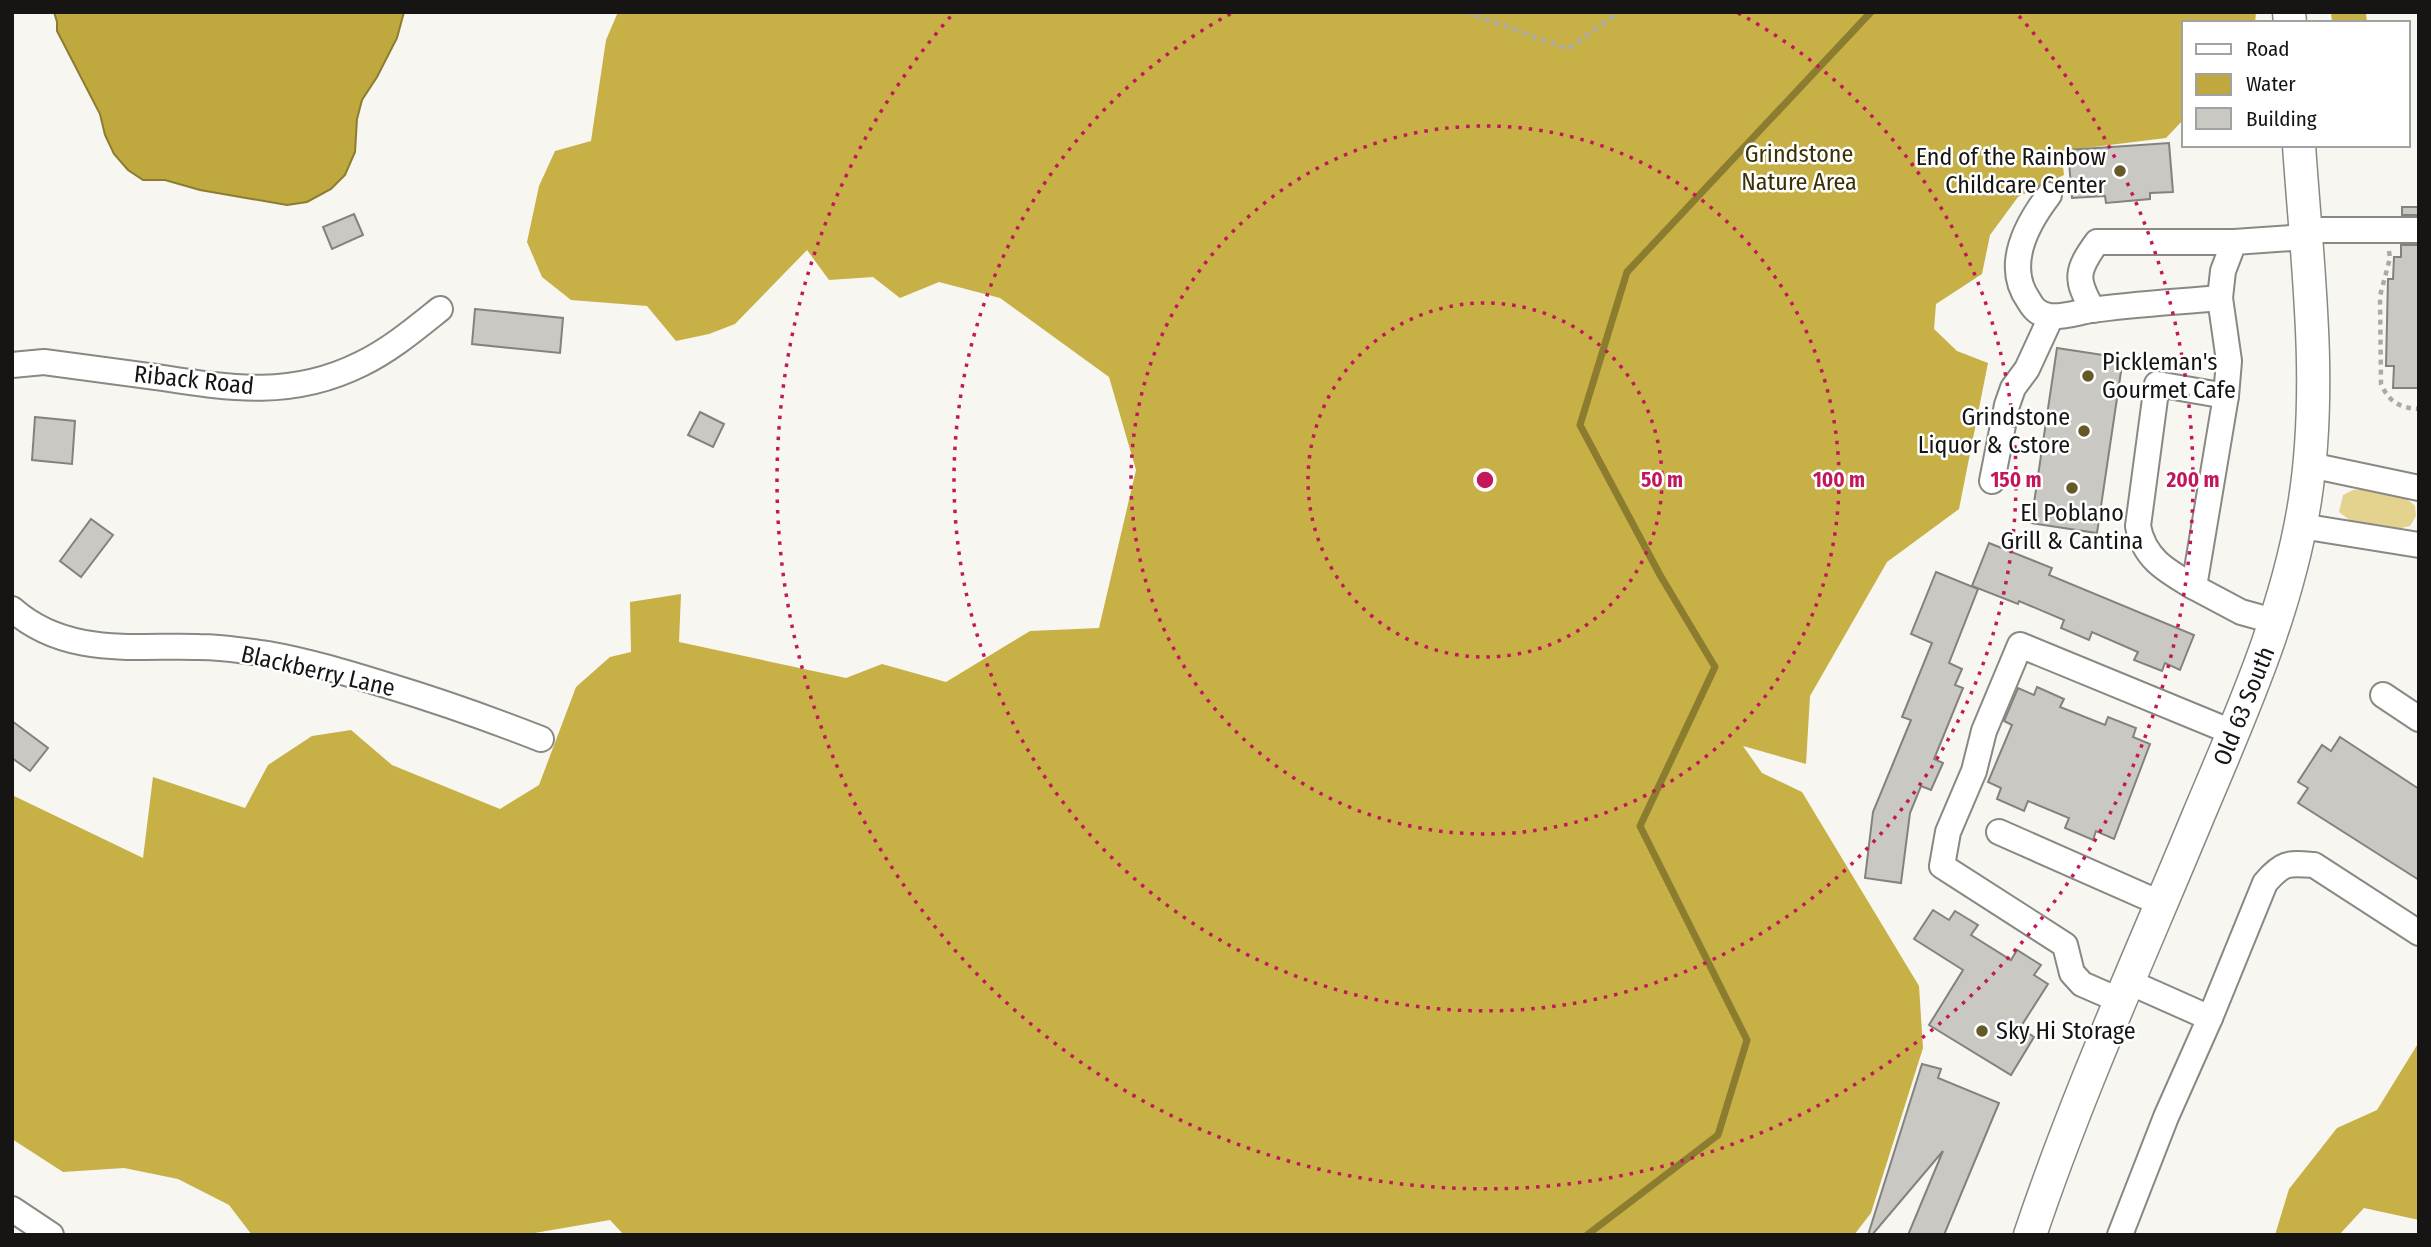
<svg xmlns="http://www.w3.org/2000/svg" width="2431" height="1247" font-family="'Fira Sans Condensed',sans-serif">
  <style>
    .green { fill: #e3d38f }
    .forest { fill: #c7b046 }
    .water { fill: #bfa83d; stroke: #8c7c30; stroke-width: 2 }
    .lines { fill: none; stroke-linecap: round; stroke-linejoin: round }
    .stream { stroke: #8c7c30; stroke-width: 7 }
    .building { fill: #cac8c3; stroke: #83827d; stroke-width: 2 }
    .minor-casing { stroke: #8a8883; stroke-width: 28 }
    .major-casing { stroke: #8a8883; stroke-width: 35 }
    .path { stroke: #abaaa5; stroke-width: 4.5; stroke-dasharray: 5 5; stroke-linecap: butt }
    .minor { stroke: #fff; stroke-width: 24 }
    .major { stroke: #fff; stroke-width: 32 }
    .ring { fill: none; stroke: #c2185b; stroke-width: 3.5; stroke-dasharray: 3.5 7 }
    .poi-dot { fill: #655926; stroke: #fff; stroke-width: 2.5 }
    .labels { text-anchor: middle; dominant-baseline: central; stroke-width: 5; stroke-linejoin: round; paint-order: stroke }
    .park-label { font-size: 24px; fill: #3b3103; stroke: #fff }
    .poi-label { font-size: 24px; fill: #161513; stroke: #fff; text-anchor: end }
    .street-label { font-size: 24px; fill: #161513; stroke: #fff }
    .centre { fill: #c2185b; stroke: #fff; stroke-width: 3.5 }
    .ring-label { font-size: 21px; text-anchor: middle; font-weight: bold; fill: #c2185b; stroke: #fff; stroke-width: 5; stroke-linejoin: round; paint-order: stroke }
  </style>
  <rect width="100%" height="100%" fill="#f7f6f0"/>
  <path class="green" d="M 2353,490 C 2369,489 2404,493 2415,506 L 2416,516 L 2410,526 L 2397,529 L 2352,522 L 2339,512 L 2343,495 Z"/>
  <g class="forest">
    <polygon points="618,12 2256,12 2255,23 2184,23 2184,119 2166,138 2061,151 2064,175 2018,197 1990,235 1982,274 1936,304 1934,329 1957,351 1988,363 1959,509 1887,562 1810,696 1806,764 1743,746 1762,773 1802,792 1919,986 1923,1048 1871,1213 1854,1235 624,1235 610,1220 523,1235 252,1235 229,1205 178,1179 124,1168 63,1172 12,1139 12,795 143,858 153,777 245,808 268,765 312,736 351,730 392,765 500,809 539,785 576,687 610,657 631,652 630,602 681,594 679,642 846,678 882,664 946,682 1030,631 1099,628 1136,470 1109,377 1000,298 939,282 900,298 873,277 829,280 807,250 735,324 709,334 676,341 647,306 571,300 542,277 527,242 539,186 555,151 591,141 606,40"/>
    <polygon points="2331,12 2366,12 2367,23 2332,23"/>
    <polygon points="2419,1042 2419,1220 2364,1208 2339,1235 2275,1235 2289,1189 2337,1128 2377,1110"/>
  </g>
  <polygon class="water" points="54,12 404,12 397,38 377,77 362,100 357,119 355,152 345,175 331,189 307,202 287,205 200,190 165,180 143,180 128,170 114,154 105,135 100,114 57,31 57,22"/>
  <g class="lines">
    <polyline class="stream" points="1587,1235 1718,1135 1747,1040 1640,826 1715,667 1660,575 1580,425 1627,272 1871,12"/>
  </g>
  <g class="building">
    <polygon points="2169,143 2173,192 2150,193 2150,199 2106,203 2105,196 2072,198 2068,150"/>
    <rect x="2402" y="207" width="17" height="8"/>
    <polygon points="354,214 363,235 332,249 323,227"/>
    <polygon points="2401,245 2419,245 2419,388 2393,388 2394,366 2386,366 2388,279 2393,279 2394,257 2401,257"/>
    <polygon points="475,309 563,318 560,353 472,344"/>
    <polygon points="2057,348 2123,358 2097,533 2031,523"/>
    <polygon points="700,412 724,424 713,447 688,435"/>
    <polygon points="35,417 75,421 72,464 32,460"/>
    <polygon points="91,519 113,535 81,577 60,561"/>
    <polygon points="1989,543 2052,568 2049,575 2194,635 2180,670 2165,663 2162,671 2134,660 2138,652 2092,632 2089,640 2061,628 2064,620 2019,601 2018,604 1972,586"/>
    <polygon points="1936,572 1978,589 1949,663 1962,669 1955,685 1963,688 1934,759 1943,763 1931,790 1921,786 1910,813 1901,883 1865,878 1873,812 1911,720 1902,717 1932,643 1911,634"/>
    <polygon points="2037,687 2064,699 2060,707 2105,725 2108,717 2136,728 2133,737 2150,744 2114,839 2096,831 2093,840 2065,828 2069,818 2028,801 2024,811 1997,799 2001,788 1988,782 2012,725 2004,721 2018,688 2034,695"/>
    <polygon points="12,721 48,748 30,771 12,758"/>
    <polygon points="2340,737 2419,789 2419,880 2298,803 2308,788 2298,782 2307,768 2322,745 2331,751"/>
    <polygon points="1933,910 1949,920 1955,911 1978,925 1971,935 2011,960 2017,950 2041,965 2034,975 2048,984 2020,1028 2034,1037 2011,1075 1929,1025 1963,970 1914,939"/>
    <polygon points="1922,1064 1941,1069 1938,1078 1999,1103 1944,1235 1908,1235 1943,1151 1872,1235 1868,1235"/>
  </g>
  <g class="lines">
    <defs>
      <g id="minor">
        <path d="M 2049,195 C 2026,225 2004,266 2029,301 C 2034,310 2039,314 2049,316 C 2062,318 2079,312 2092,310 C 2134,304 2177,302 2220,298"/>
        <polyline points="2305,230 2419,230"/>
        <path d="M 2093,310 C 2075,279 2076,271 2097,242 L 2234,242"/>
        <path d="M 12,365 L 44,362 C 81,367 118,372 156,377 C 228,388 291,399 361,364 C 390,350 415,329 440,309"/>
        <polyline points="2310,465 2419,488"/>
        <polyline points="1992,481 2007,405 2013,388 2027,369 2051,317"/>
        <polyline points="2301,526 2419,545"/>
        <path d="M 2194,587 C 2167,571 2144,559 2138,526 L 2157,384 L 2226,396"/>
        <path d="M 12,609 C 66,657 134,645 199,647 C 222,647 246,651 268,654 C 308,661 347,673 386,685 C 439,701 490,719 541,739"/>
        <polyline points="2277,622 2241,612 2194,587 2226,396 2229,361 2220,298 2223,271 2234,242 2306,237"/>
        <polyline points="2383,695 2419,719"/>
        <polyline points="1999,832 2162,904"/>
        <polyline points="2121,1001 2082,984 2072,973 2065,945 1942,866 1948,832 1974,771 1984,731 2020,645 2234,733"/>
        <path d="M 2210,1018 L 2265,883 C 2283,862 2288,863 2314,865 L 2419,933"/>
        <polyline points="12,1209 51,1235"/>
        <polyline points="2120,1235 2166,1117 2210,1018 2129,982"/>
      </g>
      <g id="major">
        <polyline points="2289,12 2290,23"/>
        <path d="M 2030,1235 C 2078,1092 2141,954 2199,814 C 2242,712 2288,610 2305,500 C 2323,383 2307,263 2299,145"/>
      </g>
    </defs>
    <use href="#minor" class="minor-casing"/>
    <use href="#major" class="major-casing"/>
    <g class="path">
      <polyline points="1466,12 1568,49 1619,12"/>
      <path d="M 2389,251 L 2390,258 L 2380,296 L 2381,384 C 2389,402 2400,408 2419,409"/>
    </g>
    <use href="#minor" class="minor"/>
    <use href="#major" class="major"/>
  </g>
  <g class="ring">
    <circle cx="1485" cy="480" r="177"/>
    <circle cx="1485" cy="480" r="354"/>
    <path d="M1738 13A531 531 0 1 1 1232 13"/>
    <path d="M2019 16A708 708 0 1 1 951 16"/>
  </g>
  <g class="poi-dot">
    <circle cx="2120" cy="171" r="7"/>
    <circle cx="2088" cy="376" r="7"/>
    <circle cx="2084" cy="431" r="7"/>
    <circle cx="2072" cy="488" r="7"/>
    <circle cx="1982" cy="1031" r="7"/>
  </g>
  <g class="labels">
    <g class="park-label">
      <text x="1799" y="154">Grindstone<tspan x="1799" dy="28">Nature Area</tspan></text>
    </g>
    <g class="poi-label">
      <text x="2106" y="157">End of the Rainbow<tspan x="2106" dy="28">Childcare Center</tspan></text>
      <text x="2102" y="362" text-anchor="start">Pickleman's<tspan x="2102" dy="28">Gourmet Cafe</tspan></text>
      <text x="2070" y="417">Grindstone<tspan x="2070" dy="28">Liquor &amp; Cstore</tspan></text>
      <text x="2072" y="513" text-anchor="middle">El Poblano<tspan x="2072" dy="28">Grill &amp; Cantina</tspan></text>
      <text x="1996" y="1031" text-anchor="start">Sky Hi Storage</text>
    </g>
    <g class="street-label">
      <text transform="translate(194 380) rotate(6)">Riback Road</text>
      <text transform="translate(318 671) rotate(13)">Blackberry Lane</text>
      <text transform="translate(2244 706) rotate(-68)">Old 63 South</text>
    </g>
  </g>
  <circle cx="1485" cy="480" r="10" class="centre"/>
  <g class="ring-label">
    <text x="1662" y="487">50 m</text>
    <text x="1839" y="487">100 m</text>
    <text x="2016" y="487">150 m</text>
    <text x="2193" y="487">200 m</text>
  </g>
  <rect width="2431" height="1247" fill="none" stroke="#161513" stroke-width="28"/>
  <rect x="2182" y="21" width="228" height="126" fill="#ffffff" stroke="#a2a1a1" stroke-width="2"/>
  <rect x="2196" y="44" width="35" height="10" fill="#ffffff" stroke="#a2a1a1" stroke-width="2"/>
  <text x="2246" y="56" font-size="21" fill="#161513">Road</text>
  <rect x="2196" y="74" width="35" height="21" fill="#bfa83d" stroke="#a2a1a1" stroke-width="2"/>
  <text x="2246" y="91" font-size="21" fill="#161513">Water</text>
  <rect x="2196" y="108" width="35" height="21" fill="#cac8c3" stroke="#a2a1a1" stroke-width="2"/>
  <text x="2246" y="126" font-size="21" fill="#161513">Building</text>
</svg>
